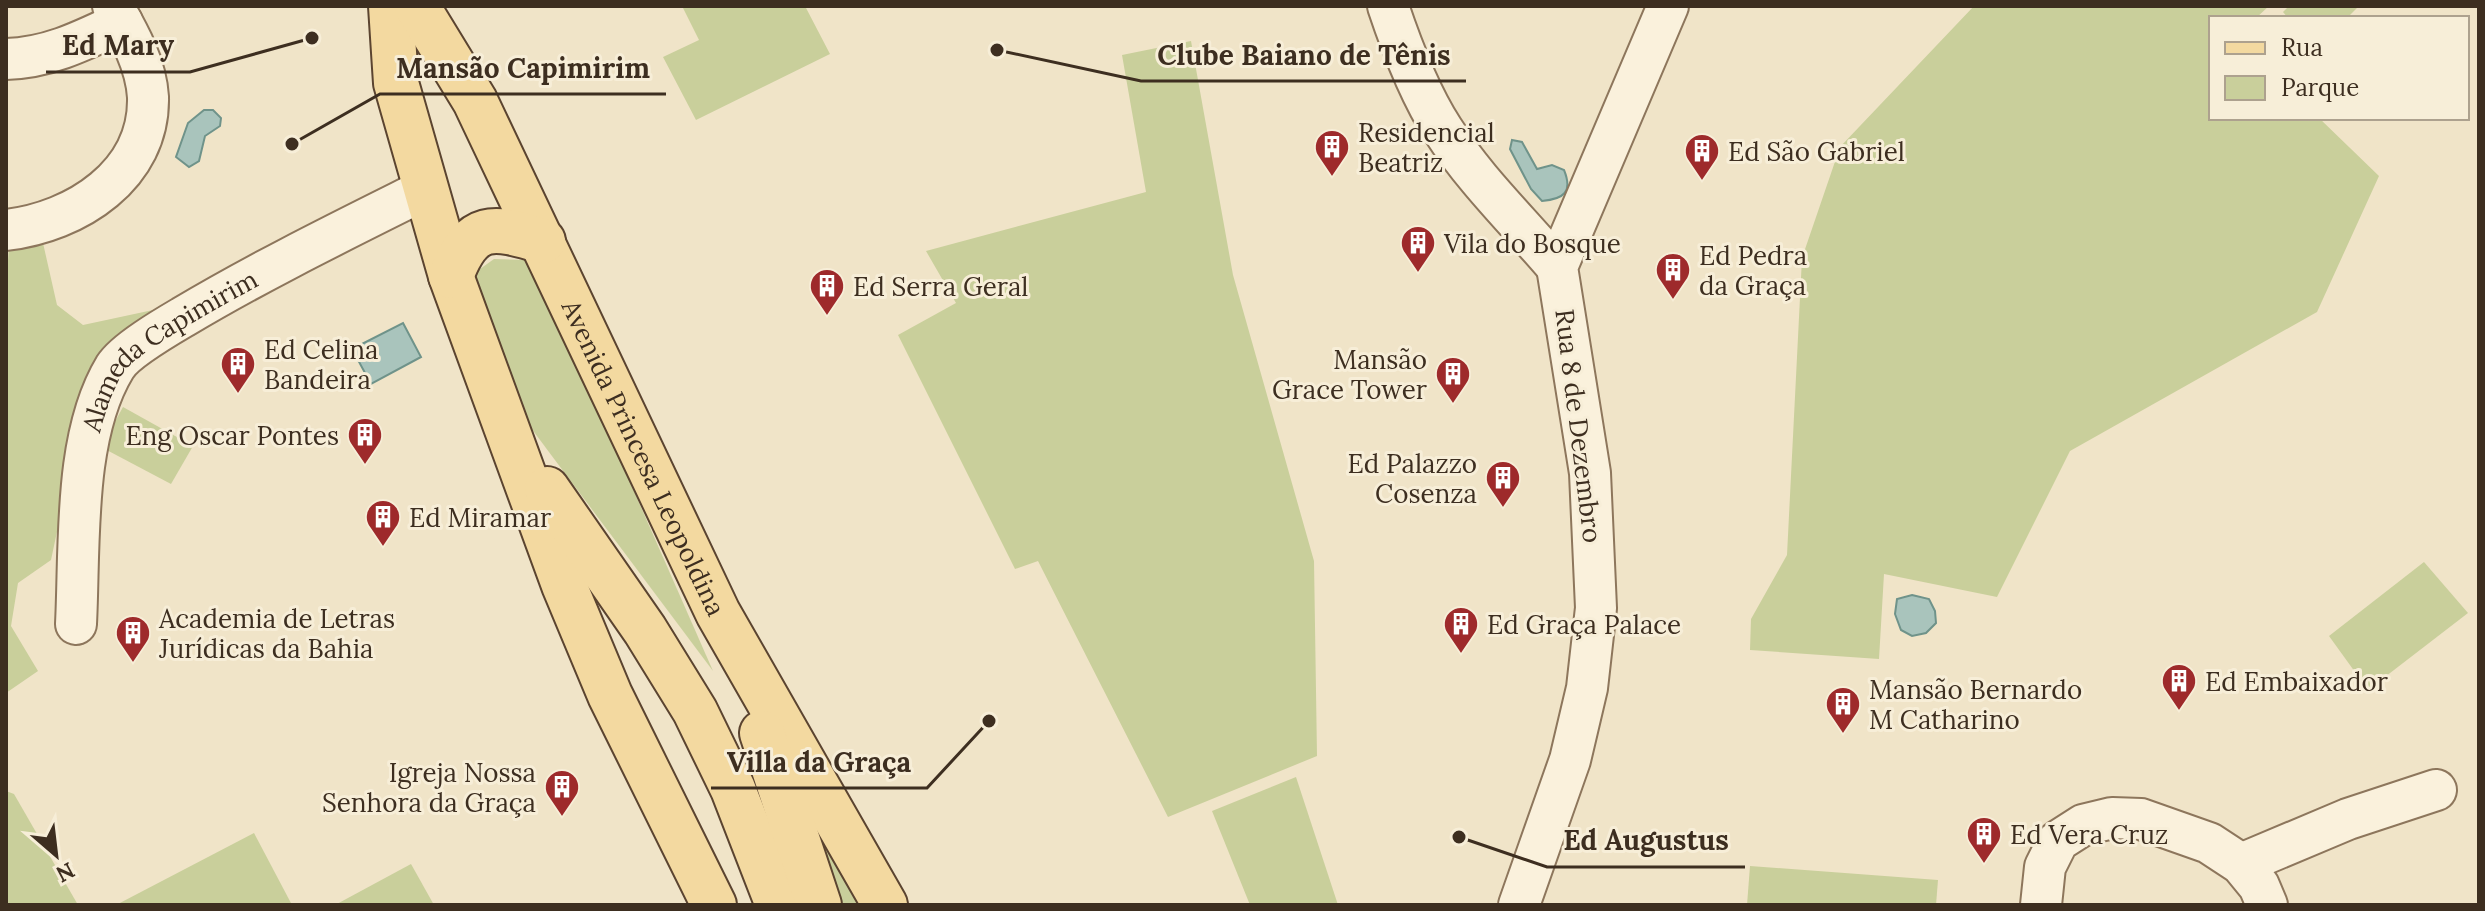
<svg xmlns="http://www.w3.org/2000/svg" width="2485" height="911" font-family="Lora,serif">
  <style>
    .green { fill: #c9cf9b }
    .water { fill: #a9c4bc; stroke: #6f938a; stroke-width: 2 }
    .lines { fill: none; stroke-linecap: round; stroke-linejoin: round }
    .minor-casing { stroke: #8d765c; stroke-width: 44 }
    .major-casing { stroke: #5b4430; stroke-width: 48 }
    .minor { stroke: #faf1dc; stroke-width: 40 }
    .major { stroke: #f3d9a0; stroke-width: 44 }
    .labels { text-anchor: middle; dominant-baseline: central; stroke-width: 6; stroke-linejoin: round; paint-order: stroke }
    .poi-label { font-size: 26px; fill: #3d2e20; stroke: #f7eed8; text-anchor: start }
    .street-label { font-size: 26px; fill: #3d2e20; stroke: #f7eed8 }
    .leader { fill: none; stroke: #3d2e20; stroke-width: 3 }
    .callout-dot { fill: #3d2e20; stroke: #f7eed8; stroke-width: 3 }
    .callout-label { font-size: 28px; text-anchor: middle; font-weight: bold; fill: #3d2e20; stroke: #f7eed8; stroke-width: 6; stroke-linejoin: round; paint-order: stroke }
  </style>
  <rect width="100%" height="100%" fill="#f0e4c8"/>
  <g class="green">
    <polygon points="682,6 805,6 830,54 696,120 663,57 699,40"/>
    <polygon points="1974,6 2269,6 2256,18 2211,18 2211,118 2319,118 2379,176 2317,312 2070,451 1997,597 1884,574 1879,659 1750,650 1751,619 1787,555 1802,258 1840,147"/>
    <polygon points="2289,6 2359,6 2347,18 2288,18 2283,12"/>
    <polygon points="1191,41 1233,275 1314,561 1317,756 1168,817 1038,561 1015,569 898,335 956,303 926,251 1146,192 1122,55"/>
    <polygon points="43,243 57,305 83,325 167,307 87,390 51,560 18,583 11,626 38,671 6,693 6,287 9,247"/>
    <polygon points="494,259 527,260 539,275 713,671 522,416 473,274"/>
    <polygon points="123,407 193,446 171,484 101,447"/>
    <polygon points="2424,562 2468,613 2368,690 2329,636"/>
    <polygon points="1296,777 1338,905 1250,905 1212,811"/>
    <polygon points="6,791 14,794 78,905 6,905"/>
    <polygon points="803,793 868,905 831,905"/>
    <polygon points="254,833 292,905 116,905"/>
    <polygon points="411,864 434,905 335,905"/>
    <polygon points="1750,866 1938,880 1936,905 1747,905"/>
  </g>
  <g class="water">
    <polygon points="204,110 213,110 221,118 220,126 205,136 199,161 189,167 176,157 188,123"/>
    <path d="M 1512,140 L 1522,142 L 1537,169 L 1552,165 L 1564,170 C 1573,192 1564,199 1542,201 L 1531,189 L 1510,149 Z"/>
    <polygon points="403,323 421,357 371,384 352,349"/>
    <polygon points="1912,595 1929,599 1935,611 1936,623 1926,633 1912,636 1901,630 1895,614 1897,599"/>
  </g>
  <g class="lines">
    <defs>
      <g id="minor">
        <path d="M 1388,6 C 1402,48 1419,93 1443,130 C 1475,180 1519,222 1557,267"/>
        <path d="M 6,59 C 49,58 84,40 122,22"/>
        <path d="M 6,230 C 76,222 150,175 148,97 C 146,64 129,34 113,6"/>
        <path id="s1" d="M 76,624 C 80,545 73,436 115,367 C 125,351 166,327 183,317 C 262,270 344,230 426,189"/>
        <polyline points="2241,864 2348,819 2436,790"/>
        <polyline points="1519,905 1570,760 1587,688 1596,608 1590,473 1557,267 1668,6"/>
        <polyline points="2041,905 2045,867 2058,841 2083,825 2112,818 2141,819 2209,843 2241,864 2259,886 2267,905"/>
      </g>
      <g id="major">
        <polyline points="391,6 396,83 451,276 564,585 610,695 714,905"/>
        <path id="s2" d="M 417,6 L 475,101 L 718,613 L 885,905"/>
        <path d="M 451,276 C 472,221 492,226 543,241"/>
        <polyline points="547,489 645,630 695,711 733,789 778,905"/>
        <polyline points="762,733 819,905"/>
      </g>
    </defs>
    <use href="#minor" class="minor-casing"/>
    <use href="#major" class="major-casing"/>
    <use href="#minor" class="minor"/>
    <use href="#major" class="major"/>
  </g>
  <defs>
    <symbol id="building-pin" viewBox="-11 -11 22 30"><path d="M0 17L-7.5 6A9.5 9.5 0 1 1 7.5 6Z" fill="#9e2a2b" stroke="#f7eed8"/><path d="M-4-6H4V6H1V3H-1V6H-4ZM-2.5-4.3h1.7v1.8h-1.7ZM.8-4.3h1.7v1.8H.8ZM-2.5-1h1.7V.8h-1.7ZM.8-1h1.7V.8H.8Z" fill="#fff"/></symbol>
  </defs>
  <g fill-rule="evenodd">
    <use href="#building-pin" x="1312" y="127" width="40" height="54"/>
    <use href="#building-pin" x="1682" y="131" width="40" height="54"/>
    <use href="#building-pin" x="1398" y="223" width="40" height="54"/>
    <use href="#building-pin" x="1653" y="250" width="40" height="54"/>
    <use href="#building-pin" x="807" y="266" width="40" height="54"/>
    <use href="#building-pin" x="218" y="344" width="40" height="54"/>
    <use href="#building-pin" x="1433" y="354" width="40" height="54"/>
    <use href="#building-pin" x="345" y="415" width="40" height="54"/>
    <use href="#building-pin" x="1483" y="458" width="40" height="54"/>
    <use href="#building-pin" x="363" y="497" width="40" height="54"/>
    <use href="#building-pin" x="1441" y="604" width="40" height="54"/>
    <use href="#building-pin" x="113" y="613" width="40" height="54"/>
    <use href="#building-pin" x="2159" y="661" width="40" height="54"/>
    <use href="#building-pin" x="1823" y="684" width="40" height="54"/>
    <use href="#building-pin" x="542" y="767" width="40" height="54"/>
    <use href="#building-pin" x="1964" y="814" width="40" height="54"/>
  </g>
  <g class="labels">
    <g class="poi-label">
      <text x="1358" y="132">Residencial<tspan x="1358" dy="30">Beatriz</tspan></text>
      <text x="1728" y="151">Ed São Gabriel</text>
      <text x="1444" y="243">Vila do Bosque</text>
      <text x="1699" y="255">Ed Pedra<tspan x="1699" dy="30">da Graça</tspan></text>
      <text x="853" y="286">Ed Serra Geral</text>
      <text x="264" y="349">Ed Celina<tspan x="264" dy="30">Bandeira</tspan></text>
      <text x="1427" y="359" text-anchor="end">Mansão<tspan x="1427" dy="30">Grace Tower</tspan></text>
      <text x="339" y="435" text-anchor="end">Eng Oscar Pontes</text>
      <text x="1477" y="463" text-anchor="end">Ed Palazzo<tspan x="1477" dy="30">Cosenza</tspan></text>
      <text x="409" y="517">Ed Miramar</text>
      <text x="159" y="618">Academia de Letras<tspan x="159" dy="30">Jurídicas da Bahia</tspan></text>
      <text x="1487" y="624">Ed Graça Palace</text>
      <text x="2205" y="681">Ed Embaixador</text>
      <text x="1869" y="689">Mansão Bernardo<tspan x="1869" dy="30">M Catharino</tspan></text>
      <text x="536" y="772" text-anchor="end">Igreja Nossa<tspan x="536" dy="30">Senhora da Graça</tspan></text>
      <text x="2010" y="834">Ed Vera Cruz</text>
    </g>
    <g class="street-label">
      <text stroke="none"><textPath href="#s1" startOffset="312">Alameda Capimirim</textPath></text>
      <text transform="translate(1579 426) rotate(83)">Rua 8 de Dezembro</text>
      <text stroke="none"><textPath href="#s2" startOffset="506">Avenida Princesa Leopoldina</textPath></text>
    </g>
  </g>
  <path class="leader" d="M312 38L190 72H46M997 50L1141 81H1466M292 144L380 94H666M989 721L927 788H711M1459 837L1547 867H1745"/>
  <g class="callout-dot">
    <circle cx="312" cy="38" r="8"/>
    <circle cx="997" cy="50" r="8"/>
    <circle cx="292" cy="144" r="8"/>
    <circle cx="989" cy="721" r="8"/>
    <circle cx="1459" cy="837" r="8"/>
  </g>
  <g class="callout-label">
    <text x="118" y="55">Ed Mary</text>
    <text x="1304" y="65">Clube Baiano de Tênis</text>
    <text x="523" y="78">Mansão Capimirim</text>
    <text x="819" y="772">Villa da Graça</text>
    <text x="1646" y="850">Ed Augustus</text>
  </g>
  <rect width="2485" height="911" fill="none" stroke="#3d2e20" stroke-width="16"/>
  <rect x="2209" y="16" width="260" height="104" fill="#f7eed8" stroke="#ada18e" stroke-width="2"/>
  <rect x="2225" y="42" width="40" height="12" fill="#f3d9a0" stroke="#ada18e" stroke-width="2"/>
  <text x="2281" y="56" font-size="24" fill="#3d2e20">Rua</text>
  <rect x="2225" y="76" width="40" height="24" fill="#c9cf9b" stroke="#ada18e" stroke-width="2"/>
  <text x="2281" y="96" font-size="24" fill="#3d2e20">Parque</text>
  <g transform="translate(56 855) rotate(152)" stroke="#f7eed8" stroke-width="6" paint-order="stroke">
  <path d="M0-6L14 30L0 20L-14 30Z" fill="#3d2e20"/>
  <text y="-12" font-size="22" font-weight="bold" text-anchor="middle" fill="#3d2e20">N</text>
  </g>
</svg>
